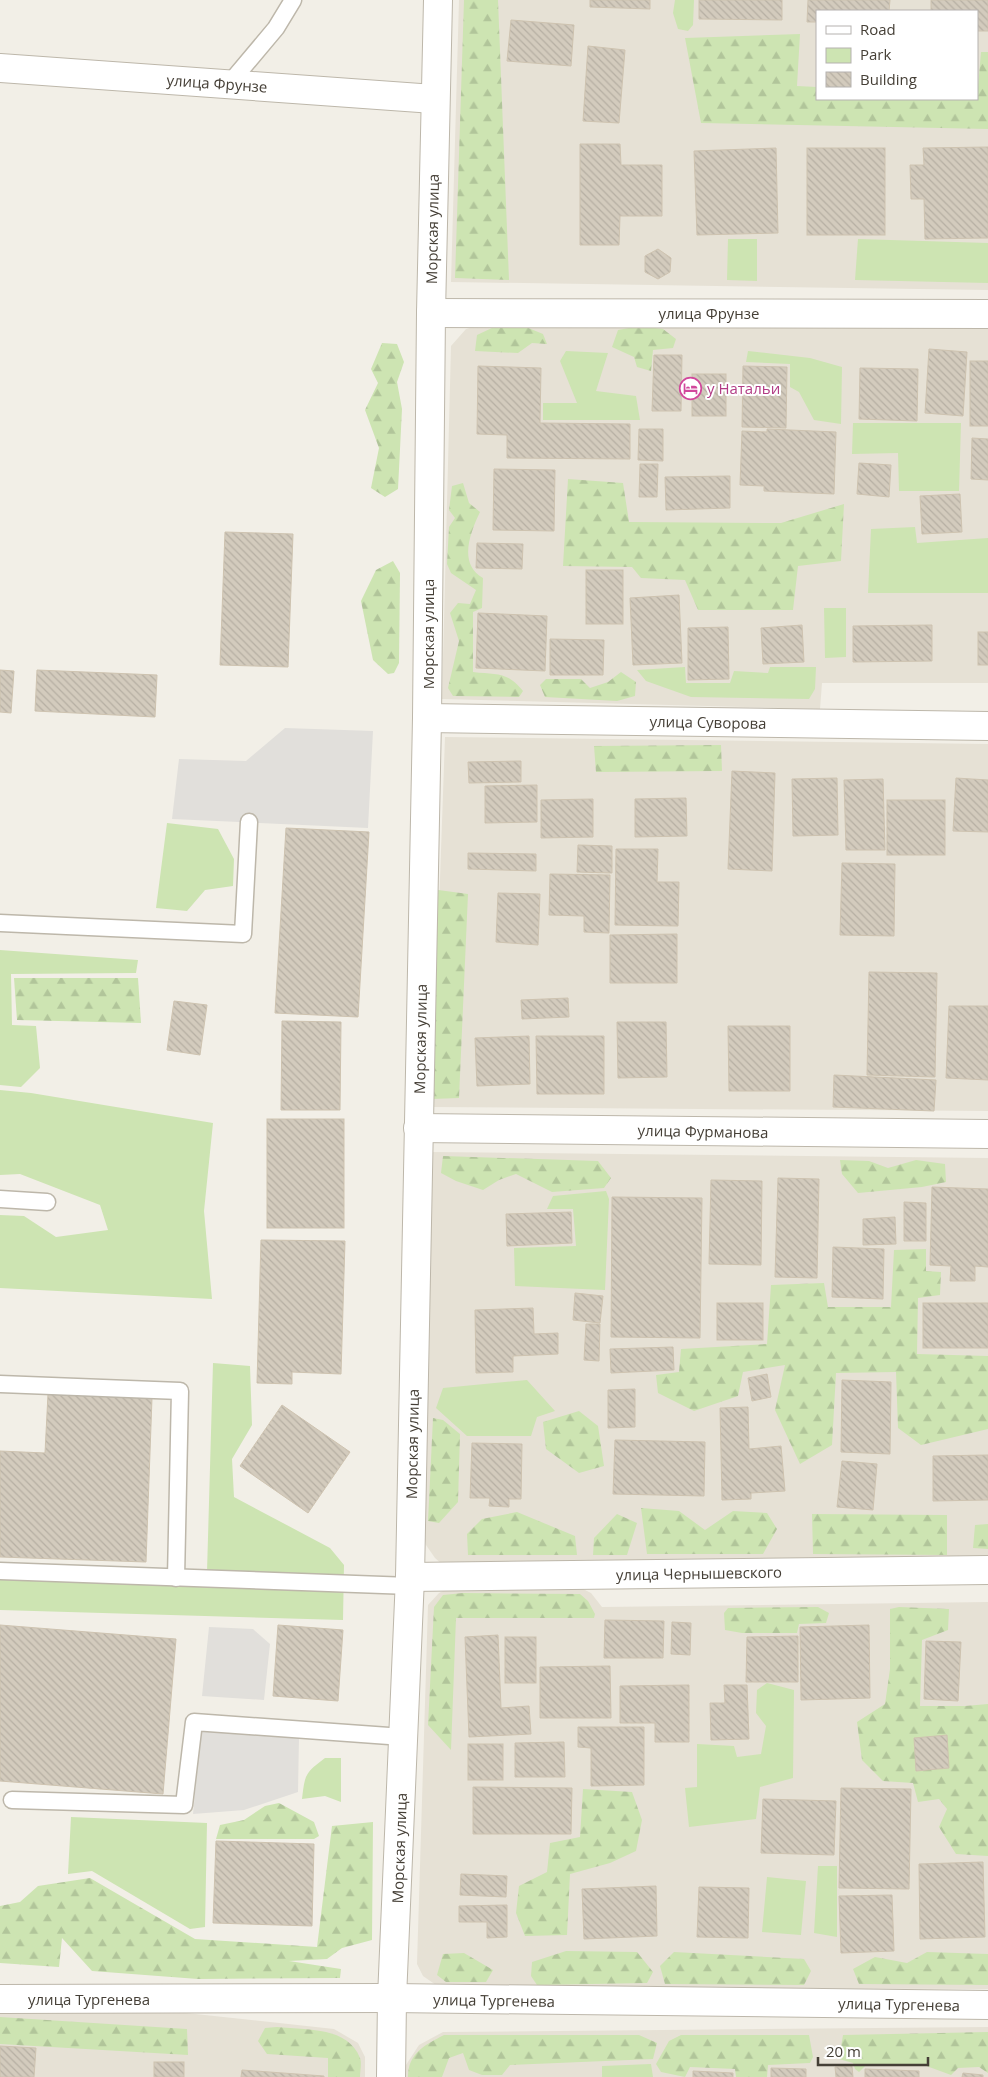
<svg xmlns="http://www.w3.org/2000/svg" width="988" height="2077" font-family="'Open Sans',sans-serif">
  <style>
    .residential { fill: #e6e1d5; fill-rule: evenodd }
    .green { fill: #cde4b2 }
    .forest { fill: url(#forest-firs) }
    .parking { fill: #e1dfdb }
    .building { fill: url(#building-back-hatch); stroke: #cec3b0 }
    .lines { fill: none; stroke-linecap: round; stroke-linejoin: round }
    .service-casing { stroke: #bdb7aa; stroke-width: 19 }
    .minor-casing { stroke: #bdb7aa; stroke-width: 30 }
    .service { stroke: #fff; stroke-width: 16 }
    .minor { stroke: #fff; stroke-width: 28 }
    .labels { text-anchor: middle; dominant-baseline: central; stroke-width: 4; stroke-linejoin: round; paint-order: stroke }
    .street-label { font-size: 15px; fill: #453f36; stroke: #fff }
    .hotel-label { font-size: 15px; fill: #b23c85; stroke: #fff; text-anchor: start }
  </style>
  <defs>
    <pattern id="forest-firs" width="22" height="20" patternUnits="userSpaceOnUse" patternTransform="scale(1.25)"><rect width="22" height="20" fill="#cde4b2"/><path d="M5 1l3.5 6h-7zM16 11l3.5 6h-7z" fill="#b1c59a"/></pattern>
    <pattern id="building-back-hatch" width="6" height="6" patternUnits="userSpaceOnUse" patternTransform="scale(1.25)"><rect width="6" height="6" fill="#d3cbbd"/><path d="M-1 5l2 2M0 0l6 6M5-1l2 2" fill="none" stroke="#b6afa3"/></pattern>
  </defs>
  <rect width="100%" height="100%" fill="#f2efe7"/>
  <g class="residential">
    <path d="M 459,0 L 988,0 L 988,290 L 451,282 ZM 817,11 L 977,11 L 977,99 L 817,99 Z"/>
    <polygon points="495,321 988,325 988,683 822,683 820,709 442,699 451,346 466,329"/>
    <polygon points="445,737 988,744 988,1111 432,1107"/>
    <polygon points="431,1152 988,1158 988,1558 445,1567 435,1558 426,1545 423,1532"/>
    <polygon points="453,1586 577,1586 591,1593 602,1607 988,1602 988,1989 447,1987 436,1985 423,1976 417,1964 428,1605 439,1593"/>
    <polygon points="0,2010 186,2013 334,2029 358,2043 365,2057 365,2077 0,2077"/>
    <polygon points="988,2027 988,2077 404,2077 404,2068 419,2045 443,2032"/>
  </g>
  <g class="green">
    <polygon points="675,0 694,0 693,25 688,31 678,29 673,13"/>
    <polygon points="728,239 757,239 757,281 727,280"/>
    <polygon points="858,239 988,243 988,283 855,280"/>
    <polygon points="566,351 608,353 596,391 636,396 640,420 543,420 543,403 577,403 560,361"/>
    <polygon points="748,351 810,358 842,367 841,424 814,420 799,392 790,387 790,364 746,362"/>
    <polygon points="853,423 961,423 959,491 899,491 898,453 852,454"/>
    <polygon points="915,527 917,543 988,538 988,593 868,593 871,529"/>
    <polygon points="824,608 846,608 846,657 825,658"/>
    <polygon points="685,667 686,683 730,683 734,671 768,673 770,667 816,667 815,689 809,699 691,697 646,681 637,670"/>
    <polygon points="167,823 218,829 234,859 233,886 205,890 187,911 156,908"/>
    <polygon points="0,950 138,960 136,973 11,974 12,1025 36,1026 40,1068 21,1087 0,1085"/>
    <polygon points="0,1090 31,1093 213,1123 204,1211 212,1299 0,1288 0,1215 24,1216 56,1237 108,1230 100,1205 20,1174 0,1175"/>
    <polygon points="606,1191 609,1199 605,1290 515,1286 514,1248 576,1246 573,1209 547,1209 553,1196"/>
    <polygon points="213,1363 250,1366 252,1425 232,1459 234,1497 330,1548 344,1565 343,1620 0,1610 0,1564 207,1572"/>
    <polygon points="527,1380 555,1411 537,1417 531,1436 467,1436 436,1408 443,1388"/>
    <polygon points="767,1683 794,1690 793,1778 760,1787 756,1819 689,1827 685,1788 697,1787 697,1744 734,1746 737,1757 761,1754 766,1726 756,1713 757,1690"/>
    <path d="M 325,1758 L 341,1758 L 341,1802 L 325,1796 L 302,1799 C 305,1774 305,1773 325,1758 Z"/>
    <polygon points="71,1817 207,1823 205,1927 190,1929 92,1871 68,1874"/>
    <polygon points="818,1866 837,1866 837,1937 814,1933"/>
    <polygon points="767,1877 806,1881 801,1935 762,1932"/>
    <polygon points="651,2064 653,2077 602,2077 602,2066"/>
  </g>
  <g class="forest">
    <polygon points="464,0 498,0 509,280 455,278"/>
    <polygon points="800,34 797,86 817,87 817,99 977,99 981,52 988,52 988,129 701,123 685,38"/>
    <polygon points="639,326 663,329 676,339 673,348 653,350 651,371 637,367 634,357 612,347 618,330"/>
    <polygon points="494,327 526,327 543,334 547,344 532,343 518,353 475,351 477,335"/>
    <polygon points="382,343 397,344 404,362 397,382 402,409 398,489 385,497 371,488 379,448 365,410 378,383 371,369"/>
    <polygon points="568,479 623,483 629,522 781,523 844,504 841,561 798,566 793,610 698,610 685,580 641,578 632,567 563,566"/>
    <path d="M 463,483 L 469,503 L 480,512 C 470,533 458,564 483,578 L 482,608 L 473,612 L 473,672 C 497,675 507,671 523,691 L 519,697 L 453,696 L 448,688 L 459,641 L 450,613 L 458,603 L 470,604 L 476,590 L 451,573 L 447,564 L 449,527 L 455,518 L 449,510 L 452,486 Z"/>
    <polygon points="393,561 400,573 399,663 394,673 388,674 373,660 361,601 376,570"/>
    <polygon points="621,672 636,682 635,696 617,701 545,697 540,685 546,679 581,679 590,688 608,682"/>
    <polygon points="721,745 722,771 596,772 594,746"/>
    <polygon points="431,889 468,894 459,1098 432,1099"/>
    <polygon points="14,978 138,978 141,1023 17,1020"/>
    <polygon points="443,1156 598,1161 611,1178 604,1188 552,1192 516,1174 499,1180 483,1190 456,1181 441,1173"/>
    <polygon points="840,1160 869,1161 888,1168 916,1160 945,1164 946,1182 922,1187 858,1193 842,1174"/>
    <polygon points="926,1249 926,1271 941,1272 940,1295 918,1298 917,1354 988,1356 988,1429 921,1445 898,1428 896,1372 836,1373 832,1445 800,1464 775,1410 785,1365 743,1372 738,1396 694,1411 658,1393 656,1375 679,1372 681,1349 767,1344 771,1285 824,1283 828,1307 891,1307 894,1250"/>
    <polygon points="579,1411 598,1426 604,1466 579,1473 546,1449 543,1422"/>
    <polygon points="433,1418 443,1420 460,1434 458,1502 439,1523 428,1521"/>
    <polygon points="641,1508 679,1511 705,1530 733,1511 767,1513 777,1529 763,1554 647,1554"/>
    <polygon points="517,1512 575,1536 577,1555 468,1555 467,1534 482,1519"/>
    <polygon points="617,1514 637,1523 627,1555 593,1555 594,1538"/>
    <polygon points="812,1514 947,1515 947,1555 813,1554"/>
    <polygon points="988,1524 988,1549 973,1548 975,1525"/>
    <polygon points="463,1593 580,1594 588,1601 595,1614 594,1618 456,1618 451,1750 428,1725 434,1607 443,1595"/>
    <polygon points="818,1607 829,1613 826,1623 799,1624 797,1633 742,1633 725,1630 724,1613 728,1608"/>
    <polygon points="899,1607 949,1609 948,1630 922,1640 920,1706 965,1706 988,1704 988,1856 956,1854 939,1827 947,1809 939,1799 918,1802 913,1783 883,1781 862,1760 857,1722 885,1704 890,1669 890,1609"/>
    <polygon points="583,1789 632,1792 642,1820 636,1851 610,1863 570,1874 567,1935 525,1936 516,1913 519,1886 547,1872 550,1843 580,1837"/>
    <polygon points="279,1803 314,1822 319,1836 314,1839 216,1839 220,1825 244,1820 265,1806"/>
    <polygon points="373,1822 372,1940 342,1948 327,1959 289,1961 341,1969 340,1978 198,1979 92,1971 62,1938 59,1967 0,1963 0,1906 20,1902 38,1886 90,1878 195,1939 317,1947 332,1826"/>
    <polygon points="566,1951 637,1952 653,1972 647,1983 537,1985 531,1976 532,1962"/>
    <polygon points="674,1952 804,1959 811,1971 804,1985 665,1984 660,1966"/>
    <polygon points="927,1952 988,1954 988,1985 859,1984 853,1969 875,1957 907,1963"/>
    <polygon points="464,1953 493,1970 486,1982 446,1982 437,1975 443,1954"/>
    <polygon points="0,2017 187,2029 188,2055 0,2044"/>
    <path d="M 277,2027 C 304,2030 348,2026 360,2058 C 362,2063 360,2071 360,2077 L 328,2077 L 328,2058 L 267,2054 L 258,2041 L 265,2028 Z"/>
    <polygon points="988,2032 988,2073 979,2067 958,2068 951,2075 921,2064 866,2065 859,2072 855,2069 853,2063 839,2059 843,2035"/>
    <path d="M 444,2035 L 639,2035 L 657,2043 L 653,2059 L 510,2065 L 502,2075 L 482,2075 L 469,2070 L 463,2053 L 449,2058 L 442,2077 L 408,2077 C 408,2053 425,2045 444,2035 Z"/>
    <polygon points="681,2035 809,2035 813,2057 810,2063 768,2065 767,2077 736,2077 735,2069 690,2067 685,2077 661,2072 656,2064 669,2041"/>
  </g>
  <g class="parking">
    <polygon points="285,728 373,731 368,828 172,819 179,759 246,761"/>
    <polygon points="209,1627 253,1629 270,1644 264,1700 202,1696"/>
    <polygon points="201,1731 299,1737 298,1792 244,1810 193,1814"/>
  </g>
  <g class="building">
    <polygon points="590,0 650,0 650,9 590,7"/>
    <polygon points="699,0 782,0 782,20 699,19"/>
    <polygon points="808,0 890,0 889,11 817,11 817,22 807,22"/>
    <polygon points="931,0 988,0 988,31 977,31 977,11 931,11"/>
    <polygon points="511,20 574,25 571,66 507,61"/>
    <polygon points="588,46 625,50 619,123 583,121"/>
    <polygon points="580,144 620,144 621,165 662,165 662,216 620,216 619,245 580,245"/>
    <polygon points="988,147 988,238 925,239 924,199 911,199 910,165 924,165 923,148"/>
    <polygon points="776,148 778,233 697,235 694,151"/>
    <rect x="807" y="148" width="78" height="87"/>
    <polygon points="658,249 671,258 670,272 658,279 645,272 645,256"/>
    <polygon points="929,349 967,352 963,416 925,413"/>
    <polygon points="654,355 682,355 681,411 652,411"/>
    <rect x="970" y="361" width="18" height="65"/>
    <polygon points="478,366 541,368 540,423 630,424 630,459 507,458 507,435 477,434"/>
    <polygon points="743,366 787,367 786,428 742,427"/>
    <polygon points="860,368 918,369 917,421 859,419"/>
    <rect x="692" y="374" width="34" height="42"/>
    <polygon points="639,429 663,429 663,461 638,460"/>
    <polygon points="767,429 836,432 834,494 764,491 764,486 740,485 742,431 767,432"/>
    <polygon points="972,438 988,439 988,480 971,479"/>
    <polygon points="859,463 891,465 889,497 857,494"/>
    <polygon points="640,464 658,464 657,497 639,497"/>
    <polygon points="494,469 555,470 554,531 493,530"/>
    <polygon points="730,476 730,508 666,510 665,477"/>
    <polygon points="960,494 962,532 922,534 920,496"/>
    <polygon points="225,532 293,534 288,667 220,665"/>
    <polygon points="477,543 523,544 522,569 476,568"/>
    <rect x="586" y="570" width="37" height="54"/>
    <polygon points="679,595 682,663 633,665 630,598"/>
    <polygon points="478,613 547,616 545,671 476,668"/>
    <polygon points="802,625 804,662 763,664 761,628"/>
    <polygon points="932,625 932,661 853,662 853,626"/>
    <polygon points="728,627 729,679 688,680 688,628"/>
    <rect x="978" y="632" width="10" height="33"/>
    <polygon points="550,639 604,640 603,675 550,675"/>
    <polygon points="0,670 14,671 11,713 0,712"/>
    <polygon points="37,670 157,675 155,717 35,711"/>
    <polygon points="521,761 521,782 469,783 468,762"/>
    <polygon points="732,771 775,773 772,871 728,869"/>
    <polygon points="837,778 838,835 793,836 792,779"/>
    <polygon points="956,778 988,780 988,832 953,831"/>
    <polygon points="883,779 885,850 846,850 844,780"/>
    <polygon points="537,785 537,822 485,823 485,786"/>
    <polygon points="686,798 687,836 635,837 635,799"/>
    <polygon points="593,799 593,837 541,838 541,800"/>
    <rect x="887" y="800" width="58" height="55"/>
    <polygon points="286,828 369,832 358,1017 275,1013"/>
    <polygon points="578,845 612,846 612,873 577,872"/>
    <polygon points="616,849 658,849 657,882 679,882 678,926 615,925"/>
    <polygon points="468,853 536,854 536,871 468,869"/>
    <polygon points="842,863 895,864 894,936 840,935"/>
    <polygon points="550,874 610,875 609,933 584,932 584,916 549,915"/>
    <polygon points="498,893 540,894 538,945 496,942"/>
    <polygon points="677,934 677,983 610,983 610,935"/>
    <polygon points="869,972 937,973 935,1077 867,1075"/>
    <polygon points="568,998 569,1017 522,1019 521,1000"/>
    <polygon points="174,1001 207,1005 200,1055 167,1050"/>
    <polygon points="949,1006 988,1006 988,1080 946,1078"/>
    <polygon points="282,1021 341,1022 340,1110 281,1110"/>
    <polygon points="617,1022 666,1022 667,1077 618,1078"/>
    <polygon points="728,1026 790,1026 790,1091 729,1091"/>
    <polygon points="529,1036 530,1084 477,1086 475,1038"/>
    <polygon points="536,1036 604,1036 604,1094 537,1094"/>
    <polygon points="834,1075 936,1080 934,1111 833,1107"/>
    <rect x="267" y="1119" width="77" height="109"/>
    <polygon points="778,1178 819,1179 817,1278 775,1277"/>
    <polygon points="711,1180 762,1181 761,1265 709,1264"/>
    <polygon points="932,1187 988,1189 988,1267 975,1266 975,1281 950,1281 951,1266 930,1265"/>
    <polygon points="612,1197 702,1198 700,1338 611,1337"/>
    <polygon points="904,1202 926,1203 926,1241 904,1241"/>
    <polygon points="571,1212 572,1243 507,1246 506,1214"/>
    <polygon points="895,1217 896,1244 863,1245 863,1219"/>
    <polygon points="261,1240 345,1241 341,1374 292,1372 292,1384 257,1383"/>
    <polygon points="833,1247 884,1249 883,1299 832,1297"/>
    <polygon points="575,1293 603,1296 600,1323 573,1320"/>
    <rect x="717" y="1303" width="46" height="37"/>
    <rect x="923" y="1303" width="65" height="45"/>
    <polygon points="533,1308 534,1334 558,1333 558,1354 513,1356 513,1372 476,1373 475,1310"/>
    <polygon points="586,1324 600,1324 599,1361 584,1360"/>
    <polygon points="673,1347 674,1370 611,1373 610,1349"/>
    <polygon points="767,1374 771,1397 752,1401 748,1378"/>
    <polygon points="842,1380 891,1382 890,1454 841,1452"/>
    <polygon points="635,1389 635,1427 608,1428 608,1390"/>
    <polygon points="48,1394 152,1398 146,1562 0,1557 0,1451 45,1453"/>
    <polygon points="282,1405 350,1452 308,1513 240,1466"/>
    <polygon points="748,1407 749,1449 781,1446 785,1491 751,1493 751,1499 722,1500 720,1408"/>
    <polygon points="615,1440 705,1442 704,1496 613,1494"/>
    <polygon points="472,1443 522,1444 521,1499 509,1499 509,1507 489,1506 490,1498 470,1498"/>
    <polygon points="988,1455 988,1500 933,1501 933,1456"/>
    <polygon points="842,1461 877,1464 873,1510 837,1507"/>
    <polygon points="605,1620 664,1621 663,1658 604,1658"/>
    <polygon points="672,1622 691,1623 690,1655 671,1654"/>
    <polygon points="0,1625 176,1639 163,1794 0,1781"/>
    <polygon points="278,1625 343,1630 338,1701 273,1696"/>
    <polygon points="869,1625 870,1698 801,1700 800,1627"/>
    <polygon points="498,1635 501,1708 529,1706 531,1734 469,1737 465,1637"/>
    <polygon points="798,1636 798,1682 746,1682 747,1637"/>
    <rect x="505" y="1637" width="31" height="46"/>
    <polygon points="926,1641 961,1642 958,1701 924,1699"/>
    <polygon points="610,1666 611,1718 540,1718 540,1667"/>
    <polygon points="689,1685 689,1742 655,1742 655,1723 620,1723 620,1686"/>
    <polygon points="724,1685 747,1685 749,1739 711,1740 710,1703 725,1703"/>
    <polygon points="578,1727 644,1727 644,1785 591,1786 591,1748 578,1747"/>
    <polygon points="947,1735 949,1768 916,1771 914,1738"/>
    <polygon points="564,1742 565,1777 515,1777 515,1743"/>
    <rect x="468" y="1744" width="35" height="36"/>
    <polygon points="473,1787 572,1788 571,1834 473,1834"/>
    <polygon points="841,1788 911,1789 909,1889 839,1888"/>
    <polygon points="763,1799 836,1801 834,1855 761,1853"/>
    <polygon points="216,1841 314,1844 312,1926 213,1923"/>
    <polygon points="983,1862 985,1937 920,1939 919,1864"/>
    <polygon points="461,1874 507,1876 506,1897 460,1895"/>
    <polygon points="656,1886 657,1936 584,1939 582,1889"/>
    <polygon points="699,1887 749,1888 748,1938 697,1937"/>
    <polygon points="892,1895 894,1951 841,1953 839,1896"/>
    <polygon points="507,1905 507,1937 487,1938 487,1922 459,1922 459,1906"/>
    <polygon points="0,2046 36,2048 34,2077 0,2077"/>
    <rect x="154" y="2062" width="30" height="15"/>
    <polygon points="852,2066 853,2077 836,2077 835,2067"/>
    <polygon points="771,2068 806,2069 806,2077 771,2077"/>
    <polygon points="865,2069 919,2071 919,2077 865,2077"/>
    <polygon points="242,2070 324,2076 324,2077 241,2077"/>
    <polygon points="693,2071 733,2073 733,2077 693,2077"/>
    <polygon points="963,2073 983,2075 983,2077 962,2077"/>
  </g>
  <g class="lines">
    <defs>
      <g id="service">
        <polyline points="229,84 276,28 293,0"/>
        <polyline points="0,923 243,934 249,822"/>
        <polyline points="0,1199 47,1202"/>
        <polyline points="0,1384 180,1391 176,1578"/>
        <polyline points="0,1571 410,1586"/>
        <polyline points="12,1800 184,1805 194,1722 403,1737"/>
      </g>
      <g id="minor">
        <polyline points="0,68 434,99"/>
        <polyline points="431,313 988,314"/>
        <polyline points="427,718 988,726"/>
        <polyline points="418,1128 988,1134"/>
        <polyline points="410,1577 988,1570"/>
        <polyline points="0,1999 392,1998 988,2005"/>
        <polyline points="391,2077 392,1998 410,1577 427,718 431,313 438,0"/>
      </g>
    </defs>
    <use href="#service" class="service-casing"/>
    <use href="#minor" class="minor-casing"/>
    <use href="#service" class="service"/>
    <use href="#minor" class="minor"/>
  </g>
  <defs>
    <symbol id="hotel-ring" viewBox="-11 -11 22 22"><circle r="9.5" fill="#fff" stroke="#d1479c" stroke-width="1.5"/><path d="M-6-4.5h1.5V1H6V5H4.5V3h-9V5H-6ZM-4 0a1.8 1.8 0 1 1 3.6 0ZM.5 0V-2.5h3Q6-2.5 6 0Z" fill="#d1479c"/></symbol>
  </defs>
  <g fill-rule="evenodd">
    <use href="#hotel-ring" x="678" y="376" width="25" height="25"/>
  </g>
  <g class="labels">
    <g class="street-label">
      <text transform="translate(217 83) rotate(4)">улица Фрунзе</text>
      <text transform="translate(432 229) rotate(-89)">Морская улица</text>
      <text x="709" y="313">улица Фрунзе</text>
      <text transform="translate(428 634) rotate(-90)">Морская улица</text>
      <text transform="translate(708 722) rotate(1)">улица Суворова</text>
      <text transform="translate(420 1039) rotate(-89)">Морская улица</text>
      <text transform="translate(703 1131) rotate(1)">улица Фурманова</text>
      <text transform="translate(412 1444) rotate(-89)">Морская улица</text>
      <text transform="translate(699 1573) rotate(-1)">улица Чернышевского</text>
      <text transform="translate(399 1848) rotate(-88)">Морская улица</text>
      <text x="89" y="1999">улица Тургенева</text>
      <text transform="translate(494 2000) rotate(1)">улица Тургенева</text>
      <text transform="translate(899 2004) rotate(1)">улица Тургенева</text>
    </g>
    <g class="hotel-label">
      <text x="707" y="388">у Натальи</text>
    </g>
  </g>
  <rect x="816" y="10" width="162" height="90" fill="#ffffff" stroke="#b5b2af"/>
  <rect x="826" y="26" width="25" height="8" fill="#ffffff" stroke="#b5b2af"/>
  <text x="860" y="35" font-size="15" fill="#453f36">Road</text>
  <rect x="826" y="48" width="25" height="15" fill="#cde4b2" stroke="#b5b2af"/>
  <text x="860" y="60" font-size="15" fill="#453f36">Park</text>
  <rect x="826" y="72" width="25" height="15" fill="url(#building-back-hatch)" stroke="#b5b2af"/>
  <text x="860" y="85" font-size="15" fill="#453f36">Building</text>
  <path d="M818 2057v8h110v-8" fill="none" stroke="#453f36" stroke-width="2.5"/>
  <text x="826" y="2057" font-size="15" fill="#453f36" stroke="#ffffff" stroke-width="4" paint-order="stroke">20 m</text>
</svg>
